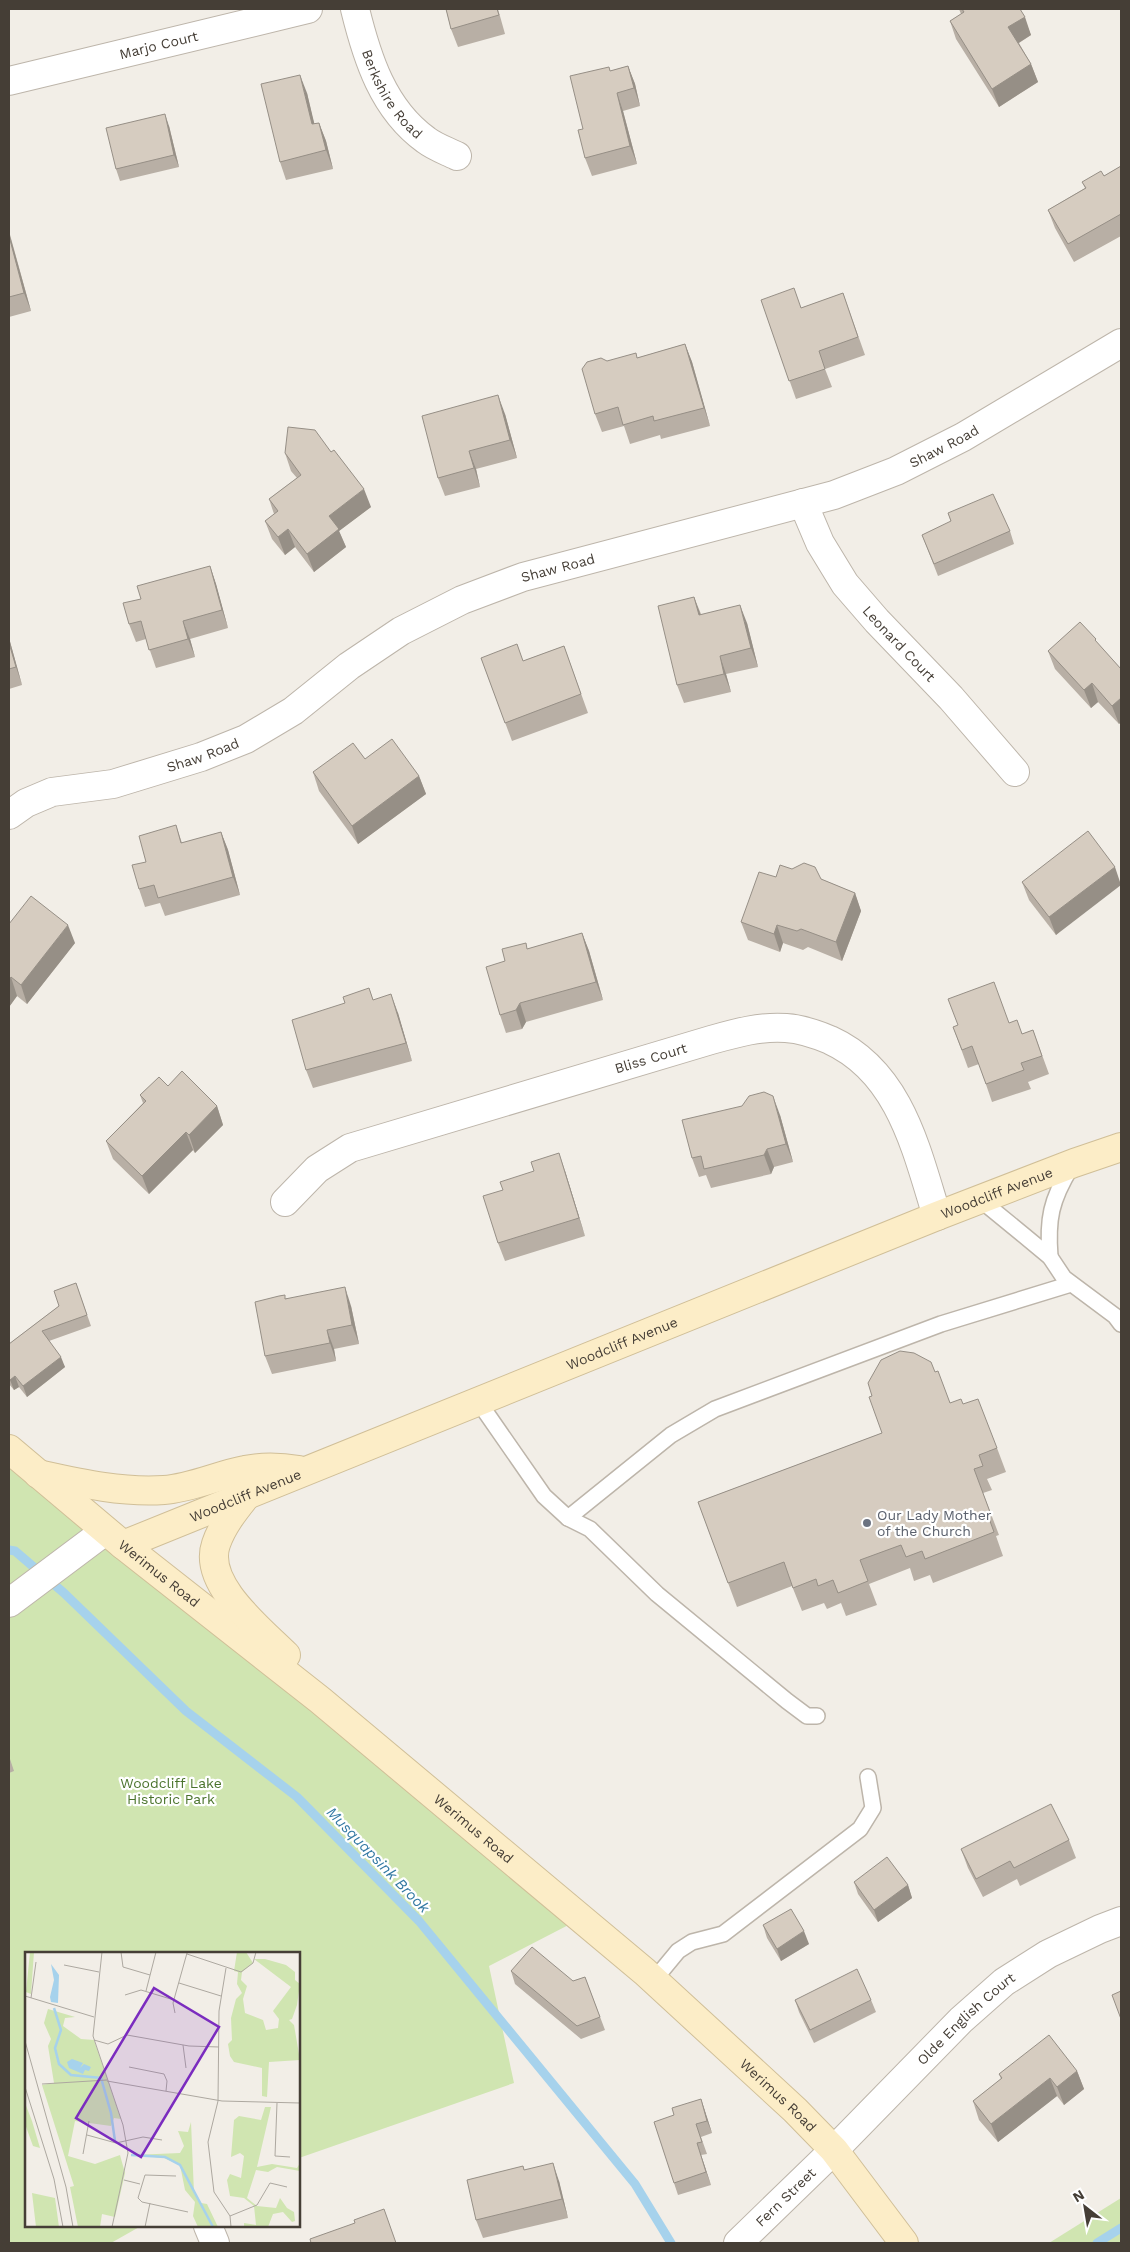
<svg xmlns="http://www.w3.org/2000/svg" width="1130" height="2252" font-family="'Work Sans',sans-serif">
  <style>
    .green { fill: #d0e5b1 }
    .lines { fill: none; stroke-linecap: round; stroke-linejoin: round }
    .stream { stroke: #a6d2ec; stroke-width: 9 }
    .service-casing { stroke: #bdb5aa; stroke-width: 18 }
    .minor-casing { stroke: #bdb5aa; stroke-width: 30 }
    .secondary-casing { stroke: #d0bf98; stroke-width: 30 }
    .service { stroke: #fff; stroke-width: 15 }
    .minor { stroke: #fff; stroke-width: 28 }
    .secondary { stroke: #fcedc7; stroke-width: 28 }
    .wall { fill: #b8afa5 }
    .shaded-wall { fill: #968f86 }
    .building { fill: #d6ccc0; stroke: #968f86 }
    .worship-dot { fill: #6b7280; stroke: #fff; stroke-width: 2 }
    .labels { text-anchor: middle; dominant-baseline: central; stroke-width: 4.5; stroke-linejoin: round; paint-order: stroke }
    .street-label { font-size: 14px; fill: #453e36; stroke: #fff }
    .worship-label { font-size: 14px; fill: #5b616d; stroke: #fff; text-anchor: start }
    .park-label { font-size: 14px; fill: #4a732c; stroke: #fff }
    .water-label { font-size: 15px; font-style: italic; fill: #3379a3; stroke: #fff }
    .inset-river { fill: none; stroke: #a6d2ec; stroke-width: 2.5 }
    .inset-road { fill: none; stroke: #ada8a0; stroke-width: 1 }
    .view { fill: #7b2cbf; fill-opacity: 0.15; stroke: #7b2cbf; stroke-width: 2.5 }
    .inset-edge { fill: none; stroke: #453e36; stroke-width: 2.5 }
  </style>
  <rect width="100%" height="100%" fill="#f2eee7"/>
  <g class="green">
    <polygon points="9,1449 580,1919 489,1966 514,2083 299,2158 299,1953 26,1953 26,2226 141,2226 111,2243 9,2243"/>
    <polygon points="1121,2198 1121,2243 1049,2243"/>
  </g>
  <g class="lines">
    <g class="stream">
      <polyline points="9,1550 15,1551 64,1593 186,1711 297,1797 419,1921 635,2184 671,2243"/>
      <polyline points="1097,2243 1121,2228"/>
    </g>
    <defs>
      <g id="service">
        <polyline points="975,1201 988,1206 1021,1233 1050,1257 1064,1278 1115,1316 1121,1324"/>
        <path d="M 1050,1257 C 1047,1219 1051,1200 1071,1167"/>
        <polyline points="478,1401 544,1496 568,1518 590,1529 657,1594 787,1701 807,1716 817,1716"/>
        <polyline points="568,1518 671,1435 715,1409 941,1324 1071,1284"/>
        <polyline points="654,1980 678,1951 692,1942 723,1934 860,1829 873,1808 868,1777"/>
      </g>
      <g id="minor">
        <path id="s1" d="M 355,9 C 367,58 383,109 426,140 C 435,147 447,151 457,156"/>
        <path id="s2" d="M 9,81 L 308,9"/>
        <path id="s3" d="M 803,503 L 820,543 L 845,584 L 877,621 L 951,698 L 1015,772"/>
        <path id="s4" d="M 9,815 L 26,803 L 52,792 L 113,784 L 201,757 L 246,739 L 293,711 L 349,666 L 401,631 L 462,600 L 523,577 L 834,495 L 896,471 L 963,437 L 1121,343"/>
        <path id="s5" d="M 285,1202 L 317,1169 L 350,1148 L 711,1040 C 736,1033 761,1026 786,1028 C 801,1029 816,1034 830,1040 C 900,1072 916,1149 937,1216"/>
        <polyline points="9,1603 105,1531"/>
        <polyline points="208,2226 215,2243"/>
        <path id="s6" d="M 738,2243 L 834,2150 L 961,2020 L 1004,1982 L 1048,1954 L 1100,1929 L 1121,1921"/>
      </g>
      <g id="secondary">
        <path id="s7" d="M 9,1449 L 123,1545 L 320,1700 L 645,1972 L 795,2110 L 834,2150 L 904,2243"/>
        <path d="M 38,1474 C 79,1483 122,1493 164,1490 C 192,1488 218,1475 245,1470 C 264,1466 281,1467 299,1470"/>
        <path d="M 246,1496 C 234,1511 222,1526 216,1544 C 202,1584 261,1630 286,1655"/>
        <path id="s8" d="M 123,1545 L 937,1216 L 1074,1163 L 1121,1147"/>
      </g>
    </defs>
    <use href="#service" class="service-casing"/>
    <use href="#minor" class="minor-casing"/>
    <use href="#secondary" class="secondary-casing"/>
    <use href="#service" class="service"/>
    <use href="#minor" class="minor"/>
    <use href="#secondary" class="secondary"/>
  </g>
  <g class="wall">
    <polygon points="446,9 498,9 505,34 458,47 451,29"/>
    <polygon points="959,9 1020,9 1031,35 1019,43 1031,64 1038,82 999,107 956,39 950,21 961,14"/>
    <polygon points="628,66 635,84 640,106 623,111 637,164 592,176 585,158 583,129 610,71"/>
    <polygon points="307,93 314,124 319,123 326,141 333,169 286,180 280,162"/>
    <polygon points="169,126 179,167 120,181 116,169"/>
    <polygon points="1121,166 1121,236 1074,262 1055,228 1048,210 1085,188 1082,182 1104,176"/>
    <polygon points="9,231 31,311 9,317"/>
    <polygon points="843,293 865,355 825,369 832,387 796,399 761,300 801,308"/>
    <polygon points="685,344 692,362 710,426 661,439 660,435 630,444 624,426 602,432 595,414 607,361 637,358"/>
    <polygon points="505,414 517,458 476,469 480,487 445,496 438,478"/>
    <polygon points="285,453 371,507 339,531 346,547 314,572 295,547 285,555 272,539 265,521 274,514 269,499 297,478 291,471"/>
    <polygon points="948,513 1010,531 1014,544 938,576 922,535 951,522"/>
    <polygon points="210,566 216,584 228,628 190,639 195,657 156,668 146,639 136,642 129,624 141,599"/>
    <polygon points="694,597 701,614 747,623 758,667 726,674 731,692 684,703 677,685"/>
    <polygon points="9,638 22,685 9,689"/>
    <polygon points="1098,644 1121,669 1121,722 1119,724 1098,702 1091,708 1055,669 1048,651"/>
    <polygon points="564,646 588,713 512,741 481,658 523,661"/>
    <polygon points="365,759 419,776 426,794 358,844 319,791 313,772"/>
    <polygon points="176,825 182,843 221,832 228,850 240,895 165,916 160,903 145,907 139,889 146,862"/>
    <polygon points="1115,867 1056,935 1029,900 1022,882"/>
    <polygon points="776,877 821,879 855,893 861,911 842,961 808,947 803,950 783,943 780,952 748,940 741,922"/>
    <polygon points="9,924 75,943 27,1004 17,996 9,1007"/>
    <polygon points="582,933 589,951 603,1000 526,1022 522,1029 506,1033 500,1015 505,961 528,949"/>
    <polygon points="369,988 373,1000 398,1013 412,1061 313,1088 306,1070 345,1003"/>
    <polygon points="1009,1023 1022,1034 1033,1030 1049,1074 1028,1082 1031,1089 992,1102 979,1064 968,1068 953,1027"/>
    <polygon points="168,1086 217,1106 223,1125 195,1153 193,1150 149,1194 113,1159 106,1141 143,1103 140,1095"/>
    <polygon points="780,1115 793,1162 774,1167 771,1174 711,1188 706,1175 699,1177 692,1158"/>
    <polygon points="565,1171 585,1236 505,1261 498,1243"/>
    <polygon points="76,1283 91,1326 49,1341 65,1367 27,1397 19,1387 14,1390 9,1384 9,1344 59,1306"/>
    <polygon points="286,1298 351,1306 359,1344 334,1349 336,1361 272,1374 265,1356"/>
    <polygon points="935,1372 950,1403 963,1404 997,1448 1006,1472 987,1479 992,1490 983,1493 999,1535 996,1536 1003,1556 933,1583 930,1575 914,1581 910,1568 869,1584 877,1605 846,1616 841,1603 827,1609 824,1603 802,1611 792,1586 737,1607 698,1502 882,1433"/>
    <polygon points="9,1756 14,1771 9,1773"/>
    <polygon points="1069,1840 1076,1858 1020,1886 1017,1879 983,1897 968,1868 961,1849"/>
    <polygon points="854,1882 908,1885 912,1898 878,1922 858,1894"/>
    <polygon points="763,1925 809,1944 781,1961 767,1938"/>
    <polygon points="511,1971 573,1981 585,1977 605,2030 581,2039 515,1984"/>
    <polygon points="795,2000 871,2000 876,2012 814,2043 799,2012"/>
    <polygon points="1077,2071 1084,2089 1064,2105 1057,2096 998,2142 979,2120 973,2101 1001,2079 999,2074"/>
    <polygon points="701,2099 712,2133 701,2137 707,2154 701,2155 711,2185 678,2195 674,2183 674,2115"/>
    <polygon points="525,2170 559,2181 568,2218 483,2238 476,2220"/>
  </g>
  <g class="shaded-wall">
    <polygon points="1025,17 1031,35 1015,45 1008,27"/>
    <polygon points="1031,64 1038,82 999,107 992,89"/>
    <polygon points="628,66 635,84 640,106 634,88"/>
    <polygon points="300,75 307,93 319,143 312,124"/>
    <polygon points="617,93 623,111 637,164 630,146"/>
    <polygon points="165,114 169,126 179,167 174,155"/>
    <polygon points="319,123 326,141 333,169 326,150"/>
    <polygon points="9,231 10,236 31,311 24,293 9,236"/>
    <polygon points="685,344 692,362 710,426 704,408"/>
    <polygon points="498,395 505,414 517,458 510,440"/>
    <polygon points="469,451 476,469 480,487 474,468"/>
    <polygon points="364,489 371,507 339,531 346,547 314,572 307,554 329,516"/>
    <polygon points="288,529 295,547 285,555 278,537"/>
    <polygon points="210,566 216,584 228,628 222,610"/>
    <polygon points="694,597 701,616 699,615"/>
    <polygon points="740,605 747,623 758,667 751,648"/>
    <polygon points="183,621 190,639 195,657 188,639"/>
    <polygon points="9,638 22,685 16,667 9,643"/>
    <polygon points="720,656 726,674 731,692 724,674"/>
    <polygon points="1092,683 1098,702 1091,708 1084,690"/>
    <polygon points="1121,698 1121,722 1119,724 1112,706"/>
    <polygon points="419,776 426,794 358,844 352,826"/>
    <polygon points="221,832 228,850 240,895 233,877"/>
    <polygon points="1115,867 1121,885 1056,935 1049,917"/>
    <polygon points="855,893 861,911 842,961 836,942"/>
    <polygon points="68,925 75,943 27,1004 21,985"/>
    <polygon points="777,925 783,943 780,952 774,934"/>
    <polygon points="582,933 589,951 603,1000 596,982"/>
    <polygon points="11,977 17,996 9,1007 9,980"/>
    <polygon points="391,994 398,1013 412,1061 406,1043"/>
    <polygon points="520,1003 526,1022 522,1029 516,1010"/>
    <polygon points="773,1096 780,1115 793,1162 786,1144"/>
    <polygon points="217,1106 223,1125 195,1153 189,1135"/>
    <polygon points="186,1132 193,1150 149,1194 142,1176"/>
    <polygon points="767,1149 774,1167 771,1174 764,1155"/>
    <polygon points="559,1153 565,1171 585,1236 579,1218"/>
    <polygon points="345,1287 351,1306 359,1344 352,1325"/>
    <polygon points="327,1330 334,1349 336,1361 330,1343"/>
    <polygon points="61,1357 65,1367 27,1397 23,1386"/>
    <polygon points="15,1376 19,1387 14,1390 10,1380"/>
    <polygon points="908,1885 912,1898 878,1922 874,1910"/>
    <polygon points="804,1931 809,1944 781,1961 777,1949"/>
    <polygon points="1077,2071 1084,2089 1064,2105 1057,2087"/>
    <polygon points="1050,2078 1057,2096 998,2142 991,2124"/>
    <polygon points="701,2099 705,2111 712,2133 707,2121"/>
    <polygon points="697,2143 711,2185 706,2172"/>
    <polygon points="553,2163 559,2181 568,2218 562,2199"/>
  </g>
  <g class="building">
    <polygon points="446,9 497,9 499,15 451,29"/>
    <polygon points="962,9 1020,9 1025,17 1008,27 1031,64 992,89 950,21 964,12"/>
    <polygon points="628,66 634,88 617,93 630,146 585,158 578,130 583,129 570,76 609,67 610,71"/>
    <polygon points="300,75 312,124 319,123 326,150 280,162 261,84"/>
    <polygon points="165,114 174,155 116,169 106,128"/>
    <polygon points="1121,166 1121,214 1068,244 1048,210 1086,188 1082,182 1101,171 1104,176"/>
    <polygon points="9,236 24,293 9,297"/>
    <polygon points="794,288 801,308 843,293 858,337 819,351 825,369 789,381 761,300"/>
    <polygon points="685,344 704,408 654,421 653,416 623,425 618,407 595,414 582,369 587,362 601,358 607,361 636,353 637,358"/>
    <polygon points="498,395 510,440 469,451 474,468 438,478 422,416"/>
    <polygon points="288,427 315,430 331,452 334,450 364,489 329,516 339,529 307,554 288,529 278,537 265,521 278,511 269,499 301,475 285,453"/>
    <polygon points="993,494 1010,531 934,564 922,535 951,521 948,513"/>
    <polygon points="210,566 222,610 183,621 188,639 149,650 141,621 129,624 123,603 141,599 137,586"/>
    <polygon points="694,597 699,615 740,605 751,648 720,656 724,674 677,685 658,606"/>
    <polygon points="1080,622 1096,639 1095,640 1121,669 1121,698 1112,706 1092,683 1084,690 1048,651"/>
    <polygon points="9,643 16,667 9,669"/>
    <polygon points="517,644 523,661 564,646 581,694 505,723 481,658"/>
    <polygon points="392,739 419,776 352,826 313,772 353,743 365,759"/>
    <polygon points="176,825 181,843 221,832 233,877 158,898 154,885 139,889 132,865 146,862 139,836"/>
    <polygon points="1088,831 1115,867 1049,917 1022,882"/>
    <polygon points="804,863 815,867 821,879 855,893 836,942 801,929 797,931 777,925 774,934 741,922 759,872 776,877 780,865 792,869"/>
    <polygon points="31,896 68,925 21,985 11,977 9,980 9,924"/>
    <polygon points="582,933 596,982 520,1003 516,1010 500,1015 486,967 505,961 502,949 526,943 527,949"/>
    <polygon points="994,982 1009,1023 1017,1020 1022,1034 1033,1030 1042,1056 1021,1063 1024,1070 986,1084 972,1046 962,1050 953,1027 958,1025 948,999"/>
    <polygon points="369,988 373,1000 391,994 406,1043 306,1070 292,1020 345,1003 343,997"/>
    <polygon points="182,1071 217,1106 189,1135 186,1132 142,1176 106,1141 146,1101 140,1095 159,1077 168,1086"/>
    <polygon points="764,1092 773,1096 786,1144 767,1149 764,1155 704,1169 701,1156 692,1158 682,1120 742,1106 749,1096"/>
    <polygon points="559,1153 579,1218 498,1243 483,1196 503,1190 500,1182 534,1171 531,1162"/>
    <polygon points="76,1283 87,1315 42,1331 61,1357 23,1386 15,1376 10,1380 9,1378 9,1344 59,1306 54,1291"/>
    <polygon points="345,1287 352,1325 327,1330 330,1343 265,1356 255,1302 279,1296 285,1295 285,1299"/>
    <polygon points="900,1351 914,1353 931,1362 935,1372 938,1371 950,1403 961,1399 963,1404 978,1399 997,1448 979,1455 983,1466 974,1469 990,1512 987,1513 994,1532 925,1559 922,1551 906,1557 901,1545 860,1560 868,1581 838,1593 833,1580 818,1586 816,1579 793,1588 784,1562 728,1583 698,1502 882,1433 869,1397 872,1396 868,1383 881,1360"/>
    <polygon points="1051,1804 1069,1840 1014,1868 1010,1861 976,1879 961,1849"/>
    <polygon points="887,1857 908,1885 874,1910 854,1882"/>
    <polygon points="791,1909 804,1931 777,1949 763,1925"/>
    <polygon points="532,1947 573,1981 585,1977 600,2017 577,2026 511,1971"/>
    <polygon points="857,1969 871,2000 810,2030 795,2000"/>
    <polygon points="1121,1991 1121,2019 1112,1995"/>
    <polygon points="1049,2035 1077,2071 1057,2087 1050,2078 991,2124 973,2101 1002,2078 999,2074"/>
    <polygon points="701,2099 707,2121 696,2124 702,2142 697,2143 706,2172 674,2183 654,2122 674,2115 672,2108"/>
    <polygon points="553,2163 562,2199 476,2220 467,2180 523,2166 524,2170"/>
    <polygon points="384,2209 396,2243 311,2243 310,2239 355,2223 354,2220"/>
  </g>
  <circle class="worship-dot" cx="867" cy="1523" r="5"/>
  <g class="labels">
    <g class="street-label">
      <text stroke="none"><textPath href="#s2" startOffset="154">Marjo Court</textPath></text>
      <text stroke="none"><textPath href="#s1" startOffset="94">Berkshire Road</textPath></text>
      <text stroke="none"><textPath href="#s4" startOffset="1016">Shaw Road</textPath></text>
      <text stroke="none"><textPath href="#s4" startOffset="610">Shaw Road</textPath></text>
      <text stroke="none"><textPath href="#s3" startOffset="172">Leonard Court</textPath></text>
      <text stroke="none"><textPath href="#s4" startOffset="205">Shaw Road</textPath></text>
      <text stroke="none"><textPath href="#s5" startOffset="399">Bliss Court</textPath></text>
      <text stroke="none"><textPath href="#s8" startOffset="942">Woodcliff Avenue</textPath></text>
      <text stroke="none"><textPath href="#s8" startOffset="538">Woodcliff Avenue</textPath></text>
      <text stroke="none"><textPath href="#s8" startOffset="132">Woodcliff Avenue</textPath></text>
      <text stroke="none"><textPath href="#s7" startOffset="195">Werimus Road</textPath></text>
      <text stroke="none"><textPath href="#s7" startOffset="600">Werimus Road</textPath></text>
      <text stroke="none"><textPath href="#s6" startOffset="320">Olde English Court</textPath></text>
      <text stroke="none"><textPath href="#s7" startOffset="1005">Werimus Road</textPath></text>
      <text stroke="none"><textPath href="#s6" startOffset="66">Fern Street</textPath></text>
    </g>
    <g class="worship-label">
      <text x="877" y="1515">Our Lady Mother<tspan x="877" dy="16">of the Church</tspan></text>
    </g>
    <g class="park-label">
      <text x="171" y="1783">Woodcliff Lake<tspan x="171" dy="16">Historic Park</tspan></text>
    </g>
    <g class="water-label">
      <text transform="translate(378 1860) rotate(46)">Musquapsink Brook</text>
    </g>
  </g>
  <g transform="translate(25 1952)">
    <rect width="275" height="275" fill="#f2eee7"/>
    <path d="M 5,0 L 9,0 L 6,42 L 1,40 ZM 212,0 L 221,0 L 228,11 L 217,20 L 216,28 L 222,34 L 218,47 L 220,61 L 238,68 L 241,78 L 253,76 L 254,67 L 248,59 L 266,35 L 229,7 L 240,7 L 261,13 L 270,20 L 270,28 L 275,32 L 272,53 L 267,67 L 264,68 L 269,73 L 275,108 L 244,110 L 242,145 L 237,144 L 237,116 L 209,110 L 205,104 L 203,92 L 207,88 L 206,66 L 211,47 L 217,41 L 212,32 L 213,20 L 209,19 ZM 23,57 L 50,65 L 40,66 L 38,74 L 56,87 L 69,88 L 96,167 L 89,166 L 86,174 L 50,169 L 43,204 L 70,212 L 95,203 L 100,221 L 90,265 L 77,262 L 75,275 L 53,275 L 45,235 L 49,234 L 17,133 L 29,131 L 23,94 L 26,87 L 19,71 ZM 0,151 L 7,169 L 15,196 L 8,194 L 0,172 ZM 240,155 L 246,155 L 232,215 L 247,212 L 272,216 L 275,211 L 275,219 L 252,215 L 243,220 L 231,218 L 222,246 L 232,254 L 251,256 L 255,246 L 262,256 L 269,260 L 270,269 L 267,270 L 258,260 L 248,262 L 243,275 L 219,275 L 219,271 L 231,273 L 229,254 L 219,246 L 205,244 L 202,228 L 205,222 L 216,226 L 219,204 L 215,201 L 206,205 L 209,168 L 214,164 L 236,168 ZM 166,170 L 169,241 L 176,251 L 182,252 L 193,275 L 173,275 L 168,264 L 170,250 L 160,238 L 155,213 L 139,206 L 108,203 L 155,201 L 159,194 L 153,179 L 163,180 ZM 7,241 L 30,246 L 34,275 L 11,275 Z" fill="#d0e5b1"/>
    <path d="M 26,12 L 34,23 L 33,51 L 26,50 L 25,45 L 29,28 ZM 47,107 L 58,111 L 55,116 L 59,112 L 66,115 L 64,119 L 60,118 L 58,122 L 44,116 L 42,110 Z" fill="#a6d2ec"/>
    <path class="inset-river" d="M 29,56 L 36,78 L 30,96 L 34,112 L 46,123 L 76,126 L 86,161 L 90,189M 106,203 L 140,205 L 155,213 L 188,275"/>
    <path class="inset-road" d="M 77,0 L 68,84 L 98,173 L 103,201 L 87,275M 96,0 L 98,15 L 125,23M 162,2 L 216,20 L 228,11 L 231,0M 39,13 L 74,20M 201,16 L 194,59 L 193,149 L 183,190 L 189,240 L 205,264 L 206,275M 154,31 L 196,44M 121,39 L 131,0M 100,43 L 116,38 L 149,48M 0,44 L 69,65M 6,46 L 11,10M 150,61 L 148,51 L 162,1M 69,88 L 83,92 L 102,83 L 164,94 L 194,95M 0,89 L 41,235 L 48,275M 158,93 L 161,116M 104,115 L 139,122 L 142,129 L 141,139M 82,129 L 197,149 L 275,151M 17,132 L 82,128M 0,135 L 29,227 L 38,275M 252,151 L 250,204 L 265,205M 62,183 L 91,191 L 118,185 L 137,188M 58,202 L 64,169M 151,224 L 120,223 L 113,246 L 117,250 L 163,260M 99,228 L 115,232M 205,264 L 232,253 L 245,231 L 262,235M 120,275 L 125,251"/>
    <path class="view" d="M 129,36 L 194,75 L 116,205 L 51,166 Z"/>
    <rect width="275" height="275" class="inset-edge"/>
  </g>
  <rect width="1130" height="2252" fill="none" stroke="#453e36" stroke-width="20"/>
  <g transform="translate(1085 2207) rotate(329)" stroke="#ffffff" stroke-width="4" paint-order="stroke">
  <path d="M0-4L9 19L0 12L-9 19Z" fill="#453e36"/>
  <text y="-8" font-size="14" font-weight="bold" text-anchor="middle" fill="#453e36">N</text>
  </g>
</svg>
